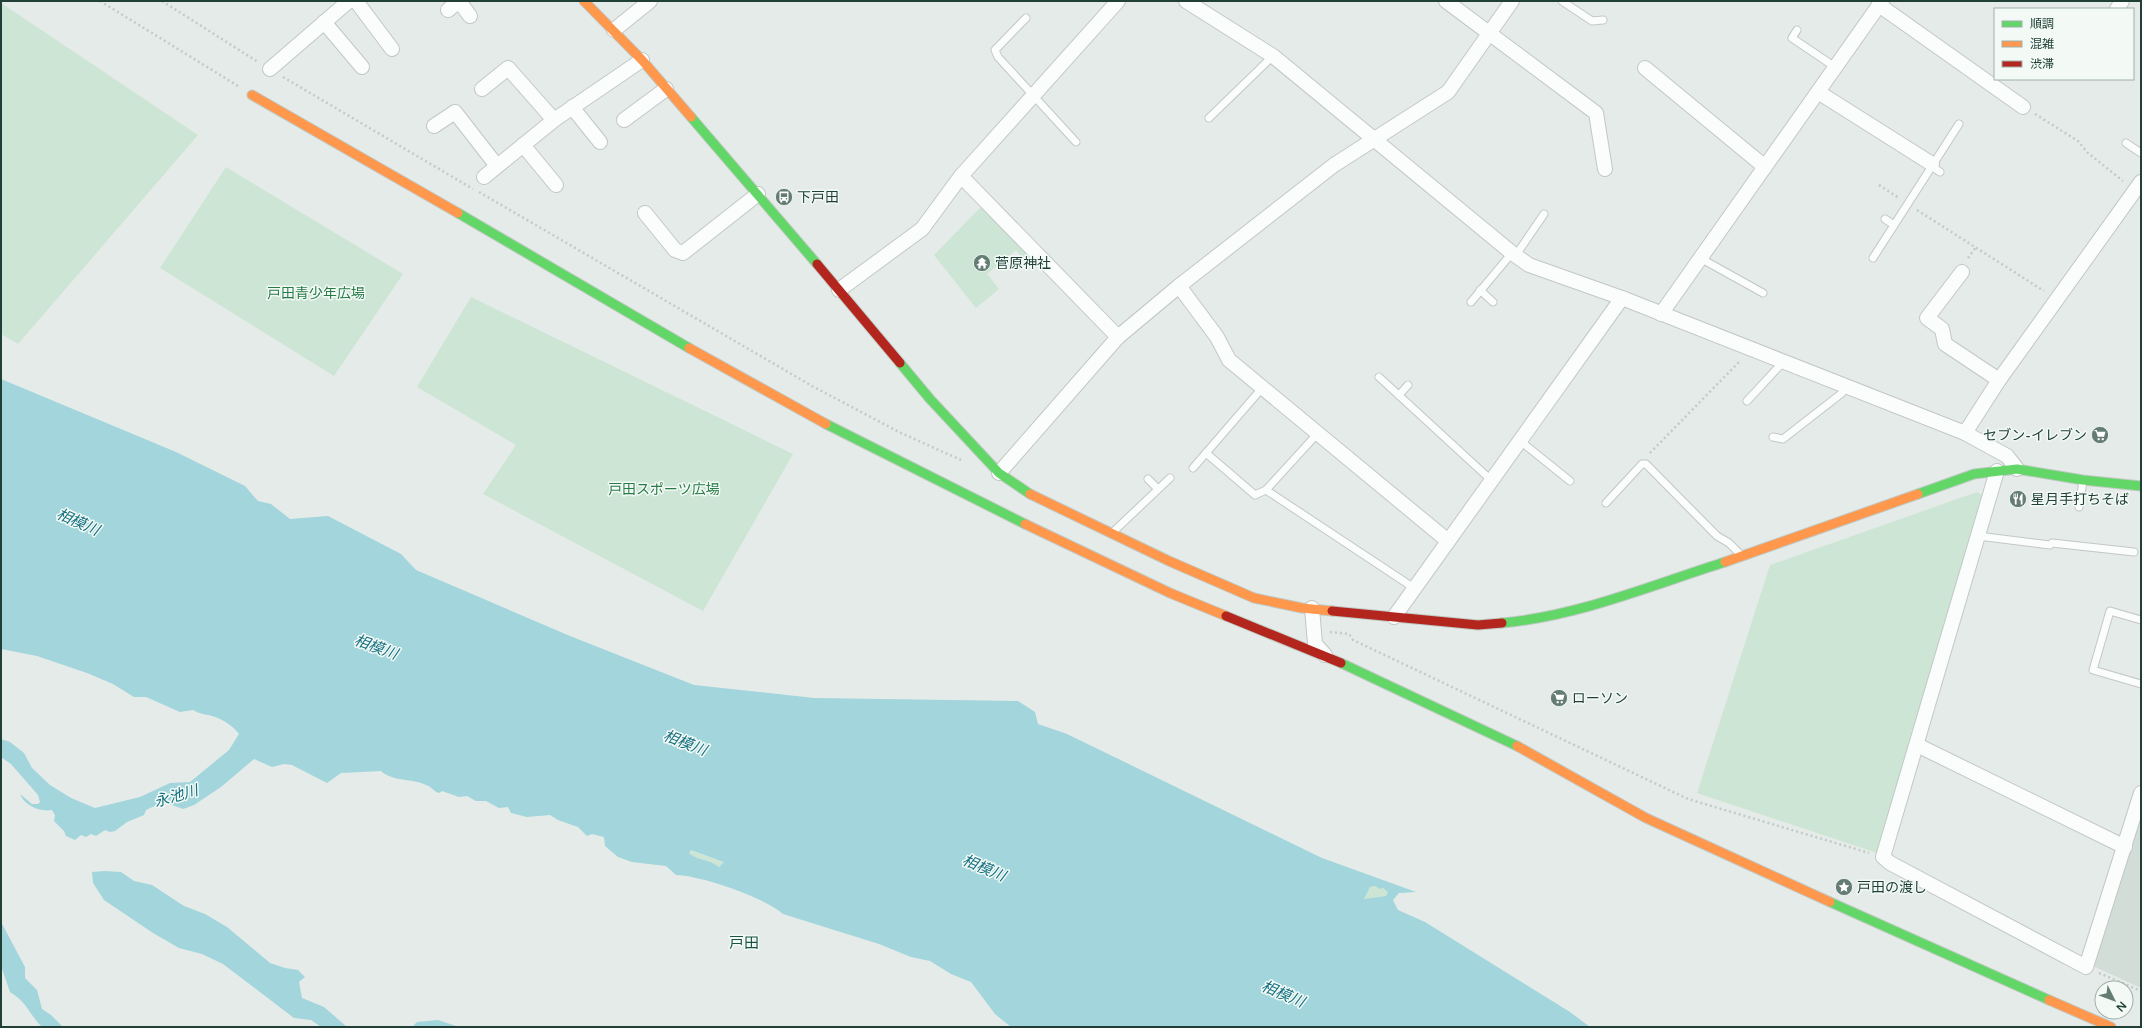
<svg xmlns="http://www.w3.org/2000/svg" width="2142" height="1028" font-family="'Varela Round','Noto Sans JP',sans-serif">
  <style>
    .built { fill: #d2ddd8 }
    .green { fill: #cde5d4 }
    .water { fill: #a2d5dc; fill-rule: evenodd }
    .lines { fill: none; stroke-linecap: round; stroke-linejoin: round }
    .lane-casing { stroke: #c2c8c5; stroke-width: 9 }
    .street-casing { stroke: #c2c8c5; stroke-width: 16 }
    .fast-casing { stroke: #c0c9c5; stroke-width: 11 }
    .slow-casing { stroke: #c0c9c5; stroke-width: 11 }
    .jam-casing { stroke: #c0c9c5; stroke-width: 11 }
    .path { stroke: #c1cbc7; stroke-width: 2.5; stroke-dasharray: 2 3; stroke-linecap: butt }
    .lane { stroke: #fbfcfc; stroke-width: 7 }
    .street { stroke: #fbfcfc; stroke-width: 14 }
    .fast { stroke: #63d668; stroke-width: 9 }
    .slow { stroke: #ff974d; stroke-width: 9 }
    .jam { stroke: #b3261e; stroke-width: 9 }
    .labels { text-anchor: middle; dominant-baseline: central; stroke-width: 3; stroke-linejoin: round; paint-order: stroke }
    .poi-label { font-size: 14px; fill: #204037; stroke: #f3faf6; text-anchor: start }
    .park-label { font-size: 14px; fill: #277b46; stroke: #f3faf6 }
    .water-label { font-size: 15px; font-style: italic; fill: #157182; stroke: #f3faf6 }
    .neighbourhood-label { font-size: 15px; fill: #1b5445; stroke: #f3faf6 }
  </style>
  <rect width="100%" height="100%" fill="#e5ebe8"/>
  <polygon class="built" points="2141,814 2141,988 2093,966"/>
  <g class="green">
    <polygon points="1,3 198,135 18,344 1,334"/>
    <polygon points="226,167 403,274 334,376 160,268"/>
    <polygon points="983,205 1034,259 1028,264 1016,250 987,274 999,289 976,308 934,255"/>
    <polygon points="471,297 793,454 703,611 483,494 516,445 417,387"/>
    <polygon points="1977,492 1985,497 1883,855 1697,793 1770,565"/>
    <path d="M 691,850 L 724,862 L 719,867 C 710,860 696,862 689,853 Z"/>
    <polygon points="1375,886 1380,889 1383,888 1388,892 1386,896 1367,900 1364,899 1370,887"/>
  </g>
  <g class="water">
    <path d="M 1,379 L 176,452 L 245,486 L 258,501 L 271,504 L 290,519 L 328,516 L 401,554 L 416,570 L 570,636 L 694,685 L 814,698 L 1018,701 L 1035,712 L 1038,724 L 1067,734 L 1322,858 L 1416,892 L 1399,893 L 1393,900 L 1398,910 L 1425,922 L 1570,1012 L 1590,1027 L 1011,1027 L 995,1014 L 971,982 L 951,974 L 930,961 L 911,957 L 879,944 L 783,914 C 763,897 703,876 676,875 L 666,866 L 632,862 L 618,857 L 605,846 L 604,837 L 592,834 L 587,836 L 578,827 L 558,820 L 550,815 L 527,817 L 511,813 L 508,807 L 499,808 L 486,801 L 476,801 L 467,796 L 459,797 L 442,791 L 439,793 C 433,791 432,787 426,785 C 412,778 393,782 381,771 L 341,773 L 327,783 L 292,765 L 284,764 L 272,767 L 254,759 L 221,787 L 194,805 L 183,809 L 166,803 L 159,804 L 146,810 L 144,815 L 127,822 L 115,831 L 110,832 L 105,830 L 96,836 L 91,834 L 86,837 L 81,835 L 75,840 L 66,836 L 64,831 L 54,821 L 55,815 L 52,810 C 39,812 25,806 20,794 L 32,804 L 38,804 L 40,802 L 38,795 L 11,764 L 1,757 L 1,739 L 10,742 L 24,753 L 32,768 L 50,785 L 71,798 L 95,808 L 140,797 L 170,783 L 190,782 L 229,750 L 239,734 C 234,727 224,720 215,717 C 207,714 201,715 193,710 L 180,712 L 146,697 L 134,697 L 113,684 L 87,673 L 37,656 L 1,649 ZM 691,850 L 724,862 L 719,867 C 710,859 695,860 689,853 ZM 1375,886 L 1380,889 L 1383,888 L 1388,892 L 1386,896 L 1364,899 L 1370,887 Z"/>
    <polygon points="105,871 121,872 134,881 152,885 184,906 205,914 227,927 270,963 285,968 298,970 305,977 299,982 302,998 324,1007 347,1027 321,1027 311,1020 294,1018 223,964 202,954 179,948 153,933 104,900 93,883 92,872"/>
    <path d="M 1,922 L 25,967 L 25,978 L 37,990 L 42,1009 L 51,1015 L 63,1027 L 42,1027 C 29,1014 27,1002 10,992 L 1,966 Z"/>
    <polygon points="438,1020 459,1027 412,1027 417,1022"/>
  </g>
  <g class="lines">
    <defs>
      <g id="lane">
        <polyline points="1562,1 1592,21 1603,20"/>
        <polyline points="1026,18 995,50 998,57 1076,142"/>
        <polyline points="1797,30 1792,38 1835,67"/>
        <polyline points="1209,118 1273,56"/>
        <polyline points="2126,143 2141,153"/>
        <polyline points="1931,166 1940,172"/>
        <polyline points="1885,219 1894,225"/>
        <polyline points="1516,255 1544,214"/>
        <polyline points="1700,258 1763,293"/>
        <polyline points="1873,258 1959,124"/>
        <polyline points="1480,290 1493,302"/>
        <polyline points="1471,302 1512,253"/>
        <polyline points="1379,377 1491,480"/>
        <polyline points="1263,387 1206,453 1255,495 1266,490 1318,433"/>
        <polyline points="1399,395 1408,385"/>
        <polyline points="1747,401 1784,361"/>
        <polyline points="1773,437 1783,439 1842,393 1847,386"/>
        <polyline points="1519,440 1570,481"/>
        <polyline points="1193,468 1206,453"/>
        <polyline points="1148,479 1158,489"/>
        <polyline points="1266,490 1414,588"/>
        <polyline points="1606,503 1642,464 1646,464 1717,536 1729,543 1741,555"/>
        <polyline points="2079,507 2083,481"/>
        <polyline points="1112,533 1170,478"/>
        <polyline points="1978,536 2050,545 2052,543 2134,552"/>
        <polyline points="2141,620 2110,611 2093,670 2141,684"/>
      </g>
      <g id="street">
        <polyline points="356,1 392,49"/>
        <polyline points="459,1 470,16"/>
        <polyline points="1186,1 1273,56 1512,253 1529,265 1622,298 1965,433 2007,456 2017,469"/>
        <polyline points="1446,1 1596,113 1605,169"/>
        <polyline points="1879,5 2023,107"/>
        <polyline points="2117,9 2122,1"/>
        <polyline points="448,10 459,1"/>
        <polyline points="324,22 362,67"/>
        <polyline points="614,30 650,1"/>
        <polyline points="1645,68 1765,167"/>
        <polyline points="270,69 349,1"/>
        <polyline points="482,89 508,68 554,120"/>
        <polyline points="1818,92 1932,164"/>
        <polyline points="572,107 600,142"/>
        <polyline points="624,120 666,89"/>
        <polyline points="434,126 455,112 497,166"/>
        <polyline points="523,145 556,185"/>
        <polyline points="961,176 1118,337"/>
        <polyline points="484,177 554,120 642,60"/>
        <polyline points="645,213 675,250 683,253 758,194"/>
        <polyline points="1962,272 1927,318 1942,329 1945,344 1999,380"/>
        <polyline points="1179,286 1217,337 1229,360 1448,541"/>
        <polyline points="839,290 922,229 961,176 1118,1"/>
        <polyline points="1661,314 1882,1"/>
        <polyline points="1965,433 1999,380 2141,182"/>
        <polyline points="1997,471 1883,857 1890,863 2086,967 2141,793"/>
        <polyline points="999,473 1118,337 1179,286 1334,165 1448,92 1512,1"/>
        <polyline points="1312,608 1315,644 1325,655"/>
        <polyline points="1394,617 1622,298"/>
        <polyline points="1917,745 2125,847"/>
      </g>
      <g id="fast">
        <polyline points="691,117 817,264"/>
        <polyline points="458,213 689,348"/>
        <polyline points="900,363 930,399 999,473 1030,494"/>
        <polyline points="826,424 1025,524"/>
        <polyline points="1918,494 1974,474 2017,469 2083,480 2141,486"/>
        <path d="M 1502,623 C 1579,616 1652,585 1725,562"/>
        <polyline points="1341,663 1517,746"/>
        <polyline points="1830,902 2049,1000"/>
      </g>
      <g id="slow">
        <polyline points="584,1 642,60 691,117"/>
        <polyline points="252,95 458,213"/>
        <polyline points="689,348 826,424"/>
        <polyline points="1030,494 1169,561 1254,598 1302,608 1332,611"/>
        <polyline points="1025,524 1170,593 1226,616"/>
        <polyline points="1725,562 1918,494"/>
        <polyline points="1517,746 1646,818 1830,902"/>
        <polyline points="2049,1000 2111,1027"/>
      </g>
      <g id="jam">
        <polyline points="817,264 900,363"/>
        <polyline points="1332,611 1478,625 1502,623"/>
        <polyline points="1226,616 1341,663"/>
      </g>
    </defs>
    <use href="#lane" class="lane-casing"/>
    <use href="#street" class="street-casing"/>
    <use href="#fast" class="fast-casing"/>
    <use href="#slow" class="slow-casing"/>
    <use href="#jam" class="jam-casing"/>
    <g class="path">
      <polyline points="100,1 238,86"/>
      <polyline points="162,1 258,62"/>
      <polyline points="283,77 473,189"/>
      <polyline points="2035,114 2078,141 2088,153 2123,181"/>
      <polyline points="1879,185 1899,198"/>
      <polyline points="479,192 812,386 901,433 961,460"/>
      <polyline points="1917,210 2044,291"/>
      <polyline points="1968,258 1976,247"/>
      <polyline points="1650,453 1740,361"/>
      <polyline points="1330,632 1349,634 1353,640 1688,799 1869,853"/>
      <polyline points="2099,973 2141,991"/>
    </g>
    <use href="#lane" class="lane"/>
    <use href="#street" class="street"/>
    <use href="#fast" class="fast"/>
    <use href="#slow" class="slow"/>
    <use href="#jam" class="jam"/>
  </g>
  <defs>
    <symbol id="bus-disc" viewBox="-11 -11 22 22"><circle r="9.5" fill="#657c75" stroke="#f3faf6"/><path d="M-5-6H5V4H4V6H2V4H-2V6H-4V4H-5ZM-3.5-4V0h7V-4ZM-3.5 1.2v1.5H-2V1.2ZM2 1.2v1.5H3.5V1.2Z" fill="#fff"/></symbol>
    <symbol id="temple-disc" viewBox="-11 -11 22 22"><circle r="9.5" fill="#657c75" stroke="#f3faf6"/><path d="M0-6L5-2H3V0L6.5 2.5H4V6H1.5V3h-3V6H-4V2.5H-6.5L-3 0V-2H-5Z" fill="#fff"/></symbol>
    <symbol id="supermarket-disc" viewBox="-11 -11 22 22"><circle r="9.5" fill="#657c75" stroke="#f3faf6"/><path d="M-6-5.5h2.5l.6 2H6L4.5 2H-2.5L-4.4-4H-6ZM-1.5 3.2a1.3 1.3 0 1 0 .1 0ZM3 3.2a1.3 1.3 0 1 0 .1 0Z" fill="#fff"/></symbol>
    <symbol id="restaurant-disc" viewBox="-11 -11 22 22"><circle r="9.5" fill="#657c75" stroke="#f3faf6"/><path d="M-5-6h1v4h1v-4h1v4h1v-4h1v5L-1.5 .5V6h-2V.5L-5-1ZM5-6V6H3V1.5H1.5Q1.5-4 5-6Z" fill="#fff"/></symbol>
    <symbol id="sight-disc" viewBox="-11 -11 22 22"><circle r="9.5" fill="#657c75" stroke="#f3faf6"/><path d="M0-6L1.8-2.2L6-1.7L2.9 1.2L3.7 5.4L0 3.3L-3.7 5.4L-2.9 1.2L-6-1.7L-1.8-2.2Z" fill="#fff"/></symbol>
  </defs>
  <g fill-rule="evenodd">
    <use href="#bus-disc" x="774" y="187" width="20" height="20"/>
    <use href="#temple-disc" x="972" y="253" width="20" height="20"/>
    <use href="#supermarket-disc" x="2090" y="425" width="20" height="20"/>
    <use href="#restaurant-disc" x="2008" y="489" width="20" height="20"/>
    <use href="#supermarket-disc" x="1549" y="688" width="20" height="20"/>
    <use href="#sight-disc" x="1834" y="877" width="20" height="20"/>
  </g>
  <g class="labels">
    <g class="poi-label">
      <text x="797" y="197">下戸田</text>
      <text x="995" y="263">菅原神社</text>
      <text x="2087" y="435" text-anchor="end">セブン-イレブン</text>
      <text x="2031" y="499">星月手打ちそば</text>
      <text x="1572" y="698">ローソン</text>
      <text x="1857" y="887">戸田の渡し</text>
    </g>
    <g class="park-label">
      <text x="316" y="293">戸田青少年広場</text>
      <text x="664" y="489">戸田スポーツ広場</text>
    </g>
    <g class="water-label">
      <text transform="translate(78 522) rotate(24)">相模川</text>
      <text transform="translate(376 647) rotate(20)">相模川</text>
      <text transform="translate(685 743) rotate(21)">相模川</text>
      <text transform="translate(176 796) rotate(-16)">永池川</text>
      <text transform="translate(984 868) rotate(23)">相模川</text>
      <text transform="translate(1283 994) rotate(23)">相模川</text>
    </g>
    <g class="neighbourhood-label">
      <text x="744" y="943">戸田</text>
    </g>
  </g>
  <rect width="2142" height="1028" fill="none" stroke="#204037" stroke-width="4"/>
  <rect x="1994" y="8" width="140" height="72" fill="#f3faf6" stroke="#9fb0aa"/>
  <rect x="2002" y="21" width="20" height="6" fill="#63d668" stroke="#9fb0aa"/>
  <text x="2030" y="28" font-size="12" fill="#204037">順調</text>
  <rect x="2002" y="41" width="20" height="6" fill="#ff974d" stroke="#9fb0aa"/>
  <text x="2030" y="48" font-size="12" fill="#204037">混雑</text>
  <rect x="2002" y="61" width="20" height="6" fill="#b3261e" stroke="#9fb0aa"/>
  <text x="2030" y="68" font-size="12" fill="#204037">渋滞</text>
  <g transform="translate(2114 1000) rotate(132)"><circle r="19" fill="#f3faf6" stroke="#9fb0aa"/>
  <path d="M0-3L7 15L0 10L-7 15Z" fill="#657c75"/>
  <text y="-6" font-size="11" font-weight="bold" text-anchor="middle" fill="#204037">N</text>
  </g>
</svg>
